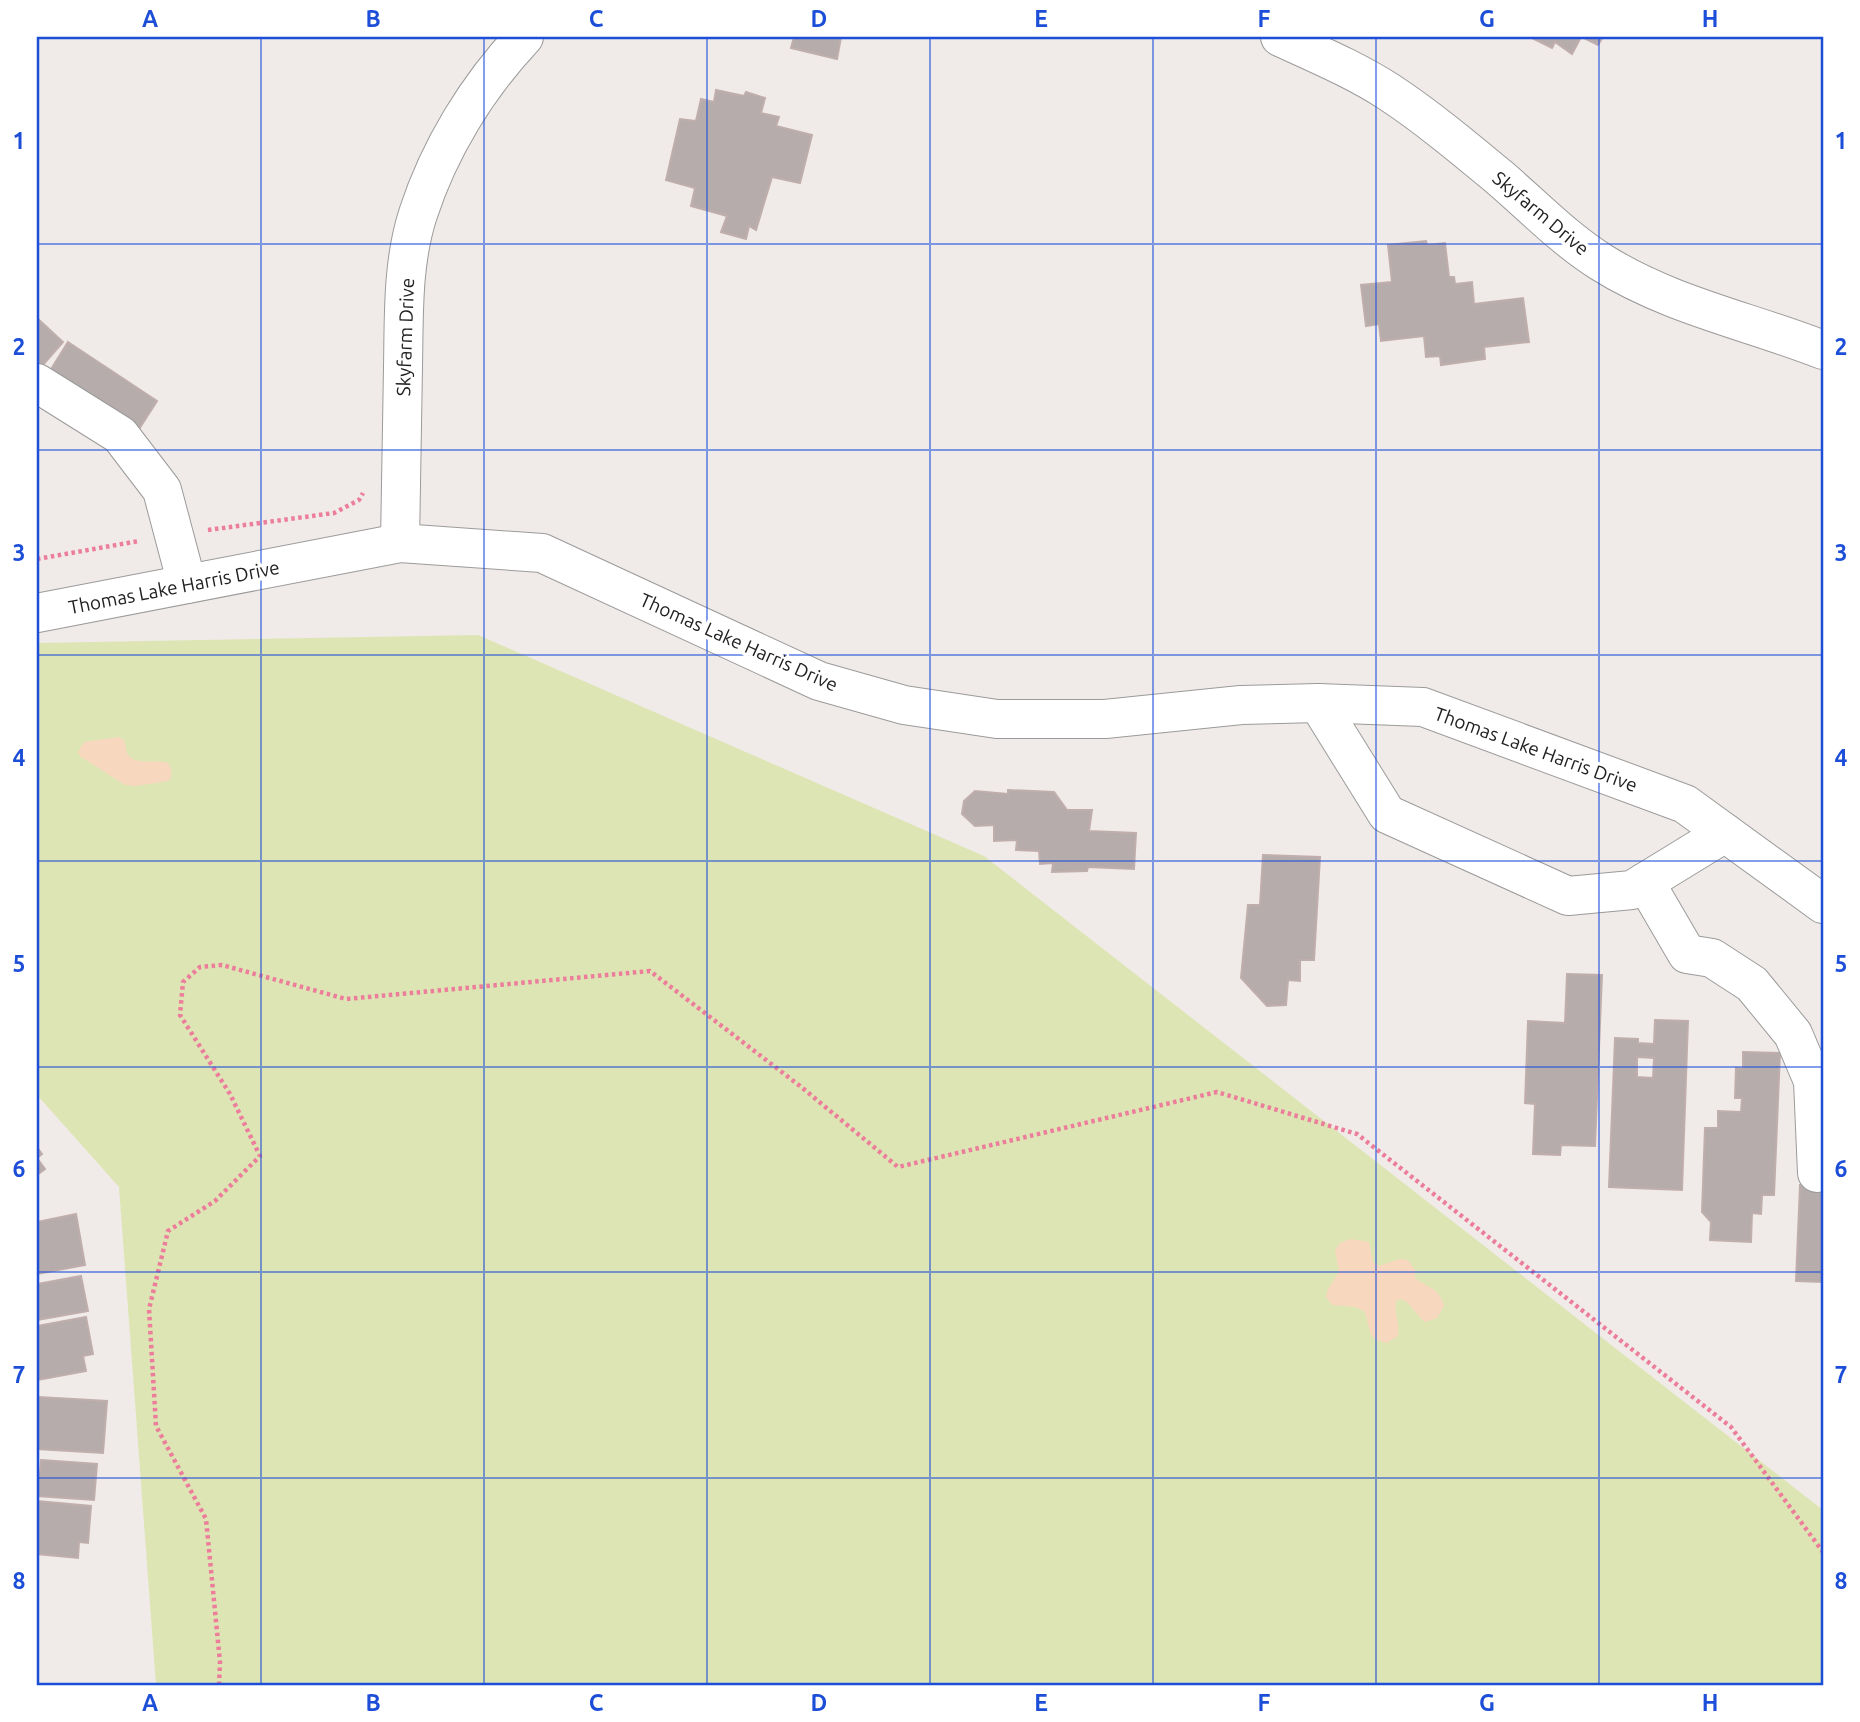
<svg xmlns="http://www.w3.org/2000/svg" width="1860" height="1722" font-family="Ubuntu,sans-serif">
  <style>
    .grass { fill: #dee5b4 }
    .sand { fill: #f8d7bf }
    .building { fill: #b5acab; stroke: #c0aeac; stroke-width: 2; fill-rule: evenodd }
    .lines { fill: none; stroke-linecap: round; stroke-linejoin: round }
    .minor-casing { stroke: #9b9b9b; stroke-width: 40 }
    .path { stroke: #ec7d9b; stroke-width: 4.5; stroke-dasharray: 3.5 3.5; stroke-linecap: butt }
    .minor { stroke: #fff; stroke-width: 38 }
    .grid { fill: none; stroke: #1d4ed8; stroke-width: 2; stroke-opacity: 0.55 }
    .labels { text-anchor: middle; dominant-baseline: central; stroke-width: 7; stroke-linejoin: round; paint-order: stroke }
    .street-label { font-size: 19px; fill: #212121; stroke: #fff }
    .neatline { fill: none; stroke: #1d4ed8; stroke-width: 2.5 }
    .grid-label { font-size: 23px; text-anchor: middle; font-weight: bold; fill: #1d4ed8 }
  </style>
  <rect width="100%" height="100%" fill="#f0ebe8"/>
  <polygon class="grass" points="478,635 984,856 1823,1510 1823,1685 156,1685 119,1187 37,1095 37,643"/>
  <g class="sand">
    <path d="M 119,737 L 124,740 C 126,746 126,754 130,757 C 140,765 157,759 168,763 L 171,769 L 171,778 L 168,781 L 135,786 L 125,785 L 80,756 L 78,752 L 84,742 Z"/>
    <path d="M 1350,1239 L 1369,1242 L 1373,1262 L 1379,1266 L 1400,1259 L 1408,1260 L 1415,1270 L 1415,1278 C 1429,1289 1439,1287 1444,1306 L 1437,1318 L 1425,1322 C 1416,1315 1411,1303 1401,1299 L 1396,1301 C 1394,1313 1400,1324 1398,1336 L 1387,1343 C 1364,1338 1372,1328 1364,1311 L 1355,1307 L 1332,1305 L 1326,1297 L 1328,1289 L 1339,1272 L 1335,1250 L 1340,1243 Z"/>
  </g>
  <g class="building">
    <polygon points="794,37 841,37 837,59 791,48"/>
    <polygon points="1530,37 1581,37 1572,54 1555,42 1552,48"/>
    <polygon points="1582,37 1603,37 1598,45"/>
    <polygon points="716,90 744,96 746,92 765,98 761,113 779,117 776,126 812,135 800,183 772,177 756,230 749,226 746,239 721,232 727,216 691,206 695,188 666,180 680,119 696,121 701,99 714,102"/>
    <polygon points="1426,241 1427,245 1445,243 1449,277 1454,277 1455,284 1472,282 1474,304 1523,298 1529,342 1484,347 1485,359 1441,365 1440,356 1426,357 1424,336 1381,341 1379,324 1366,326 1361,285 1392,282 1388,245"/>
    <polygon points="37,318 63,342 42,366 37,361"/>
    <polygon points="68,342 157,401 139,429 50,371"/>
    <polygon points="1008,790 1054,792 1067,810 1092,810 1089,831 1136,833 1134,869 1088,867 1087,871 1052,872 1053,863 1040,864 1039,851 1016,850 1017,840 994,841 994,825 975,826 962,814 964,801 975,791 1008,794"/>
    <polygon points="1263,855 1320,857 1314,960 1300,960 1300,981 1288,980 1286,1005 1267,1006 1241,978 1248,905 1260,905"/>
    <polygon points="1567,974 1602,975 1595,1146 1561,1145 1560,1155 1533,1154 1535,1104 1525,1103 1528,1021 1565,1023"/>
    <path d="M 1655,1020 L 1688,1021 L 1682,1190 L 1609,1187 L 1615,1038 L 1638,1039 L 1638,1043 L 1654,1044 ZM 1637,1057 L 1654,1058 L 1653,1078 L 1637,1077 Z"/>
    <polygon points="1743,1052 1780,1053 1774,1195 1762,1195 1761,1214 1752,1213 1751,1242 1710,1240 1711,1222 1702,1212 1705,1128 1718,1128 1718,1111 1741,1112 1742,1098 1735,1098 1736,1068 1743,1069"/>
    <polygon points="37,1147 42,1154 37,1158 45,1169 37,1175"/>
    <polygon points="1800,1185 1823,1186 1823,1282 1796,1281"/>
    <polygon points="76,1214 85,1265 37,1274 37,1222"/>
    <polygon points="81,1276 88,1311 37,1320 37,1284"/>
    <polygon points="86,1317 93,1354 83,1356 86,1371 37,1380 37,1326"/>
    <polygon points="38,1397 107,1401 103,1453 37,1449"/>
    <polygon points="41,1460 97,1464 94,1500 37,1496 37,1472 40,1473"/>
    <polygon points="37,1501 91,1506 88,1543 79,1542 78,1558 37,1554"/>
  </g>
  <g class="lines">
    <defs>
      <g id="minor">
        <path d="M 1280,37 C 1317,54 1355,70 1389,92 C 1427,117 1464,148 1499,177 C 1533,206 1563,238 1601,262 C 1669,305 1749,321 1823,350"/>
        <polyline points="37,383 120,435 162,490 187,584"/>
        <path d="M 400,543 C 401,485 402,426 403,367 C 404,317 402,263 418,214 C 439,149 477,87 524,37"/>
        <polyline points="37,613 400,543 542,553 819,681 904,705 997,719 1105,719 1241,705 1318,703 1423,707 1685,804 1823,904"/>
        <polyline points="1318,703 1387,814 1568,896 1632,890 1725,833"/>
        <polyline points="1645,882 1687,954 1712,958 1752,984 1793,1034 1813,1081 1817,1173"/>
      </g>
    </defs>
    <use href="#minor" class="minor-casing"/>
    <g class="path">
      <polyline points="208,530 334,513 359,500 363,493"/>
      <polyline points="37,559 139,541"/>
      <polyline points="219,1685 220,1662 206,1519 156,1426 149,1309 168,1231 215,1201 260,1156 230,1094 180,1015 183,982 200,967 222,965 346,999 650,971 800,1086 898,1167 1217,1092 1357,1134 1731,1427 1823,1552"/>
    </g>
    <use href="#minor" class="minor"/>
  </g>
  <path class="grid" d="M 261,37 L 261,1685M 484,37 L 484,1685M 707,37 L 707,1685M 930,37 L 930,1685M 1153,37 L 1153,1685M 1376,37 L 1376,1685M 1599,37 L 1599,1685M 37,244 L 1823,244M 37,450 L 1823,450M 37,655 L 1823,655M 37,861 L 1823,861M 37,1067 L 1823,1067M 37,1272 L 1823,1272M 37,1478 L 1823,1478"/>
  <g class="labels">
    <g class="street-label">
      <text transform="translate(1541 213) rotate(40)">Skyfarm Drive</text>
      <text transform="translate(405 337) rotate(-88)">Skyfarm Drive</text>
      <text transform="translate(174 587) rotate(-11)">Thomas Lake Harris Drive</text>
      <text transform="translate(739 642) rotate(24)">Thomas Lake Harris Drive</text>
      <text transform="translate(1536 749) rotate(20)">Thomas Lake Harris Drive</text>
    </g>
  </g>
  <rect width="1860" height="1722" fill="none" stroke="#ffffff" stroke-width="77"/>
  <rect x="38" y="38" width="1784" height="1646" class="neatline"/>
  <g class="grid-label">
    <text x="150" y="27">A</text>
    <text x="373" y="27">B</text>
    <text x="596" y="27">C</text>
    <text x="819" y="27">D</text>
    <text x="1041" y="27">E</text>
    <text x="1264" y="27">F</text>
    <text x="1487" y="27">G</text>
    <text x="1710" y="27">H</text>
    <text x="19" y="149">1</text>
    <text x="1841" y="149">1</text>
    <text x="19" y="355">2</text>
    <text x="1841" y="355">2</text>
    <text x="19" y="561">3</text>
    <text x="1841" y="561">3</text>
    <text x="19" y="766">4</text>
    <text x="1841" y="766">4</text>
    <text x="19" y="972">5</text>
    <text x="1841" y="972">5</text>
    <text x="19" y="1177">6</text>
    <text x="1841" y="1177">6</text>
    <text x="19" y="1383">7</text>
    <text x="1841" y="1383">7</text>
    <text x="19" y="1589">8</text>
    <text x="1841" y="1589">8</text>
    <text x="150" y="1711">A</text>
    <text x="373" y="1711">B</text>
    <text x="596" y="1711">C</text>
    <text x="819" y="1711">D</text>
    <text x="1041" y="1711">E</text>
    <text x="1264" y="1711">F</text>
    <text x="1487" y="1711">G</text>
    <text x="1710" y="1711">H</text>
  </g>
</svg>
